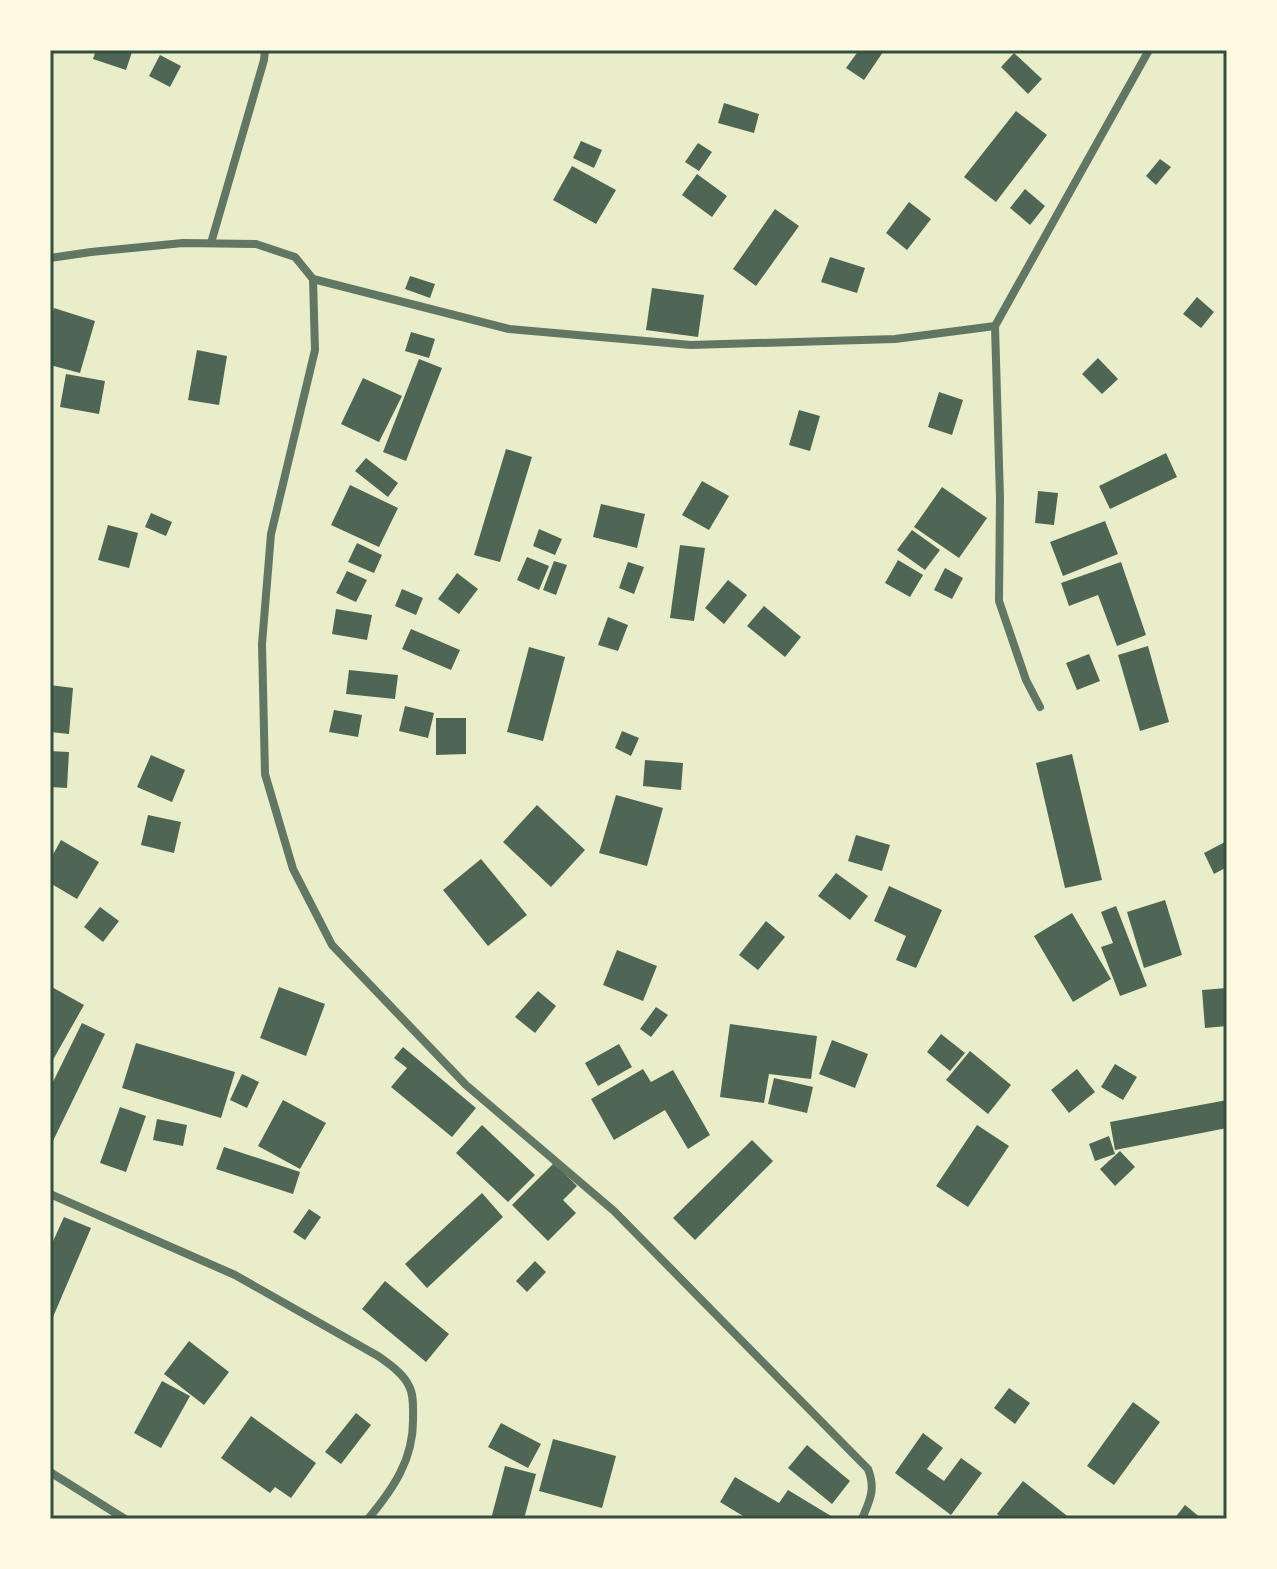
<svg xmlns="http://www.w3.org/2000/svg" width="1277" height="1569" font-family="Signika,sans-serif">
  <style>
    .building { fill: #4f6655 }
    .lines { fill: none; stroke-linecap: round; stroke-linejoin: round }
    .minor { stroke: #617663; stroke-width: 8 }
    .neatline { fill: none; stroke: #344e41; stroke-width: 3 }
  </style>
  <rect width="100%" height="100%" fill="#e9edc9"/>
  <g class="building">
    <polygon points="96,50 132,52 126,70 93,59"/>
    <polygon points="859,50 883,52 864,80 846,68"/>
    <polygon points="1014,53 1042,79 1028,94 1001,67"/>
    <polygon points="160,55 181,66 170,87 149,76"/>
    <polygon points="724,103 759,114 754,133 718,123"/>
    <polygon points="1016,111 1047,135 996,202 964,177"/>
    <polygon points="581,141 602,150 594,168 573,158"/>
    <polygon points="698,143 712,152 699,171 685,162"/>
    <polygon points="1160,159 1171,167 1156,185 1146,176"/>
    <polygon points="572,166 616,190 596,224 553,200"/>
    <polygon points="697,174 727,196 712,217 682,195"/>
    <polygon points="1025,189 1045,206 1030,225 1010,208"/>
    <polygon points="909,202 931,219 907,250 886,233"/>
    <polygon points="775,209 799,226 756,286 733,269"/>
    <polygon points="830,257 865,268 857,293 821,282"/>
    <polygon points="410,276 435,284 430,298 405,289"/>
    <polygon points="652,288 704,295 698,337 646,330"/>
    <polygon points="1197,297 1214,312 1201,328 1183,314"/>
    <polygon points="54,308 95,321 80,373 50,365 50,321"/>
    <polygon points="411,332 435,339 429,358 405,351"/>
    <polygon points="197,350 227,356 219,405 188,400"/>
    <polygon points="1098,358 1118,379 1102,394 1082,374"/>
    <polygon points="419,359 442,368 406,461 383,452"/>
    <polygon points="66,374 105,381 99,414 60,407"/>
    <polygon points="363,378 402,396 379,442 341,424"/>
    <polygon points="939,392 963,400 952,435 928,427"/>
    <polygon points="799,410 820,416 810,451 789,445"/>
    <polygon points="506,449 532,457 500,562 474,555"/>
    <polygon points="1166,453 1177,477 1110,509 1099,486"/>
    <polygon points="366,458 398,483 388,497 355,471"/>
    <polygon points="702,481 729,496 709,530 682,515"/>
    <polygon points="350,485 398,508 379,547 331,525"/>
    <polygon points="942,487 987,518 959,558 914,527"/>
    <polygon points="1038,491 1058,493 1054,525 1035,523"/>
    <polygon points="601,504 645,514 637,548 593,537"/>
    <polygon points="151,513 172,522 166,536 145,527"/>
    <polygon points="1105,521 1118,554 1063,576 1050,542"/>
    <polygon points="108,525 138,533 129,568 98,560"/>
    <polygon points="539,529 562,539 555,555 533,546"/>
    <polygon points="912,530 940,550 925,570 897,550"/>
    <polygon points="357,543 382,555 374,573 348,562"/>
    <polygon points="680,545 705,548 694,621 670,618"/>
    <polygon points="527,557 549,566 539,590 517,580"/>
    <polygon points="898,560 923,575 910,597 885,583"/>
    <polygon points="554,561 567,565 556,595 543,590"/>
    <polygon points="628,562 644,567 634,594 619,588"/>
    <polygon points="1121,562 1146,635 1117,646 1098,595 1069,606 1061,583"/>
    <polygon points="945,568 963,578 952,599 934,590"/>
    <polygon points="347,571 367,580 356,602 336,593"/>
    <polygon points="457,573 478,589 459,614 438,599"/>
    <polygon points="728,580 747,595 724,624 705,608"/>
    <polygon points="402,589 423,598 416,615 395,606"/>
    <polygon points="764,606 801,637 785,657 747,626"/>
    <polygon points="336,609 372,615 367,640 332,634"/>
    <polygon points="608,617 628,625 618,651 598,645"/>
    <polygon points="411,629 460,650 451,670 402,649"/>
    <polygon points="1148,646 1169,722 1140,731 1118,655"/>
    <polygon points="529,647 565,657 543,741 507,732"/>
    <polygon points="1089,654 1100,681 1077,690 1066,663"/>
    <polygon points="349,670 398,675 395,699 346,694"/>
    <polygon points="50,685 73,688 69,734 50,732"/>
    <polygon points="405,706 434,713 428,738 399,731"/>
    <polygon points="334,710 362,715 358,737 329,732"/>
    <polygon points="436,718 466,718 466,754 436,755"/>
    <polygon points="622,731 639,738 631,756 615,748"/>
    <polygon points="50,751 69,752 67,788 50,787"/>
    <polygon points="1072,754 1102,880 1065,888 1036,763"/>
    <polygon points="151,755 185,770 172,802 137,787"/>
    <polygon points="645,760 683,763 681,790 643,786"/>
    <polygon points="616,795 663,808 647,866 599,853"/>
    <polygon points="537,805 585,850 551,887 503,842"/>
    <polygon points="148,815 181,822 174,853 141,845"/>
    <polygon points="856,835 890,845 882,871 848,861"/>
    <polygon points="61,840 99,862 77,899 50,883 50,860"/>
    <polygon points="1225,842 1227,867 1214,874 1204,853"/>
    <polygon points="481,859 527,915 488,946 443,890"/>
    <polygon points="836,873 868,896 850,920 818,896"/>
    <polygon points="889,886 942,910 916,968 896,960 906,936 874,921"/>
    <polygon points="1165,900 1182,955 1144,968 1127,912"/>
    <polygon points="1116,906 1147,986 1120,996 1101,947 1113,943 1101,912"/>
    <polygon points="100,907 119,921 103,942 84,927"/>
    <polygon points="1072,913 1111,979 1073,1002 1034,936"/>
    <polygon points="766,921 785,937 758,970 739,955"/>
    <polygon points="617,950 657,966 643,1001 603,985"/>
    <polygon points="50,986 84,1005 50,1065"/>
    <polygon points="279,987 325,1004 306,1056 260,1038"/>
    <polygon points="1227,988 1227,1026 1205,1028 1202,990"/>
    <polygon points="538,991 556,1006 535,1033 515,1017"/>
    <polygon points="656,1007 668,1015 651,1037 640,1029"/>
    <polygon points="82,1023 105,1034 50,1147 50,1088"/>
    <polygon points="730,1024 817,1036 811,1079 769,1074 764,1103 720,1097"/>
    <polygon points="941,1034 965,1053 950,1071 927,1052"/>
    <polygon points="832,1040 868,1054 855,1088 819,1074"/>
    <polygon points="136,1043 235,1072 221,1118 122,1088"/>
    <polygon points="619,1044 632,1067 598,1086 585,1063"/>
    <polygon points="403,1047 476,1108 452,1137 391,1087 407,1068 394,1058"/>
    <polygon points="970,1051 1011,1085 988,1114 946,1080"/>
    <polygon points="1115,1064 1137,1077 1123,1100 1101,1087"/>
    <polygon points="643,1069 651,1082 673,1070 710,1135 688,1149 665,1110 614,1140 591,1099"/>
    <polygon points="1077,1069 1095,1092 1069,1113 1051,1090"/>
    <polygon points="242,1074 259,1082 247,1108 230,1100"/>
    <polygon points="774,1078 813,1087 807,1113 768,1104"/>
    <polygon points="283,1100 326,1123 300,1169 258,1146"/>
    <polygon points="1227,1100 1227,1128 1115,1150 1110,1122"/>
    <polygon points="120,1107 146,1116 126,1172 100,1163"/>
    <polygon points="157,1119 187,1125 183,1146 153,1140"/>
    <polygon points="482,1125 535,1175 508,1202 456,1153"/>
    <polygon points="977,1125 1009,1146 968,1207 936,1186"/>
    <polygon points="1109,1136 1115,1154 1095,1161 1089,1144"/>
    <polygon points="752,1140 773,1161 695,1240 673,1218"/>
    <polygon points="224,1147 300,1172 293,1194 216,1169"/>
    <polygon points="1120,1151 1135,1167 1115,1186 1100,1169"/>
    <polygon points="554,1163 577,1186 563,1200 576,1213 548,1241 512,1205"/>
    <polygon points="482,1193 503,1217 427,1288 405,1264"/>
    <polygon points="309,1209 321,1217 305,1240 293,1232"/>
    <polygon points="64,1217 91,1228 50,1324 50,1248"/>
    <polygon points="535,1261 546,1272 527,1292 516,1281"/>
    <polygon points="385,1281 449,1334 426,1362 362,1309"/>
    <polygon points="189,1341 229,1372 204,1405 164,1374"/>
    <polygon points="162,1381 190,1396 161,1448 134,1433"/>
    <polygon points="1009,1388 1030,1403 1015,1424 994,1408"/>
    <polygon points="1133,1402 1160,1422 1114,1485 1087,1466"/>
    <polygon points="356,1413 371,1425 341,1464 325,1452"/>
    <polygon points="251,1416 316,1463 291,1498 275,1487 270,1493 221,1458"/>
    <polygon points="501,1423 541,1444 528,1468 488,1447"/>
    <polygon points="923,1433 943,1448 927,1469 944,1481 961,1458 982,1473 951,1515 895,1473"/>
    <polygon points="553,1439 616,1456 602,1508 539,1491"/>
    <polygon points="807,1445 850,1481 832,1504 788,1468"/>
    <polygon points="505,1466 536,1474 524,1519 491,1519"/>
    <polygon points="735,1477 779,1503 788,1490 836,1519 748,1519 720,1502"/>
    <polygon points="1023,1481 1071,1519 1003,1519 997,1514"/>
    <polygon points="1185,1505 1202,1519 1174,1519"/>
  </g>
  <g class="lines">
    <g class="minor">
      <polyline points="211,243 264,60 265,50"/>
      <path d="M 50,258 L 91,252 L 183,243 L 256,244 L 295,257 L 313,279 L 315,350 L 271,534 L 262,644 L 265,774 L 293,869 L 332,945 L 466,1085 L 614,1211 L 868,1469 C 876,1489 870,1500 862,1519"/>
      <polyline points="313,279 509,329 691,345 895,339 995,326 1149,50"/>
      <polyline points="995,326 1000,498 999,601 1026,680 1040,707"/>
      <path d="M 50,1194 L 235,1275 L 378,1356 C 389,1364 403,1373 409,1386 C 414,1395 413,1408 413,1418 C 414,1459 393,1489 368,1519"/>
      <polyline points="50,1472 125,1519"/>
    </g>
  </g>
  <rect width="1277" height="1569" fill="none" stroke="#fefae0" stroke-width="104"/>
  <rect x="52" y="52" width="1173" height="1465" class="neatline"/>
</svg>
